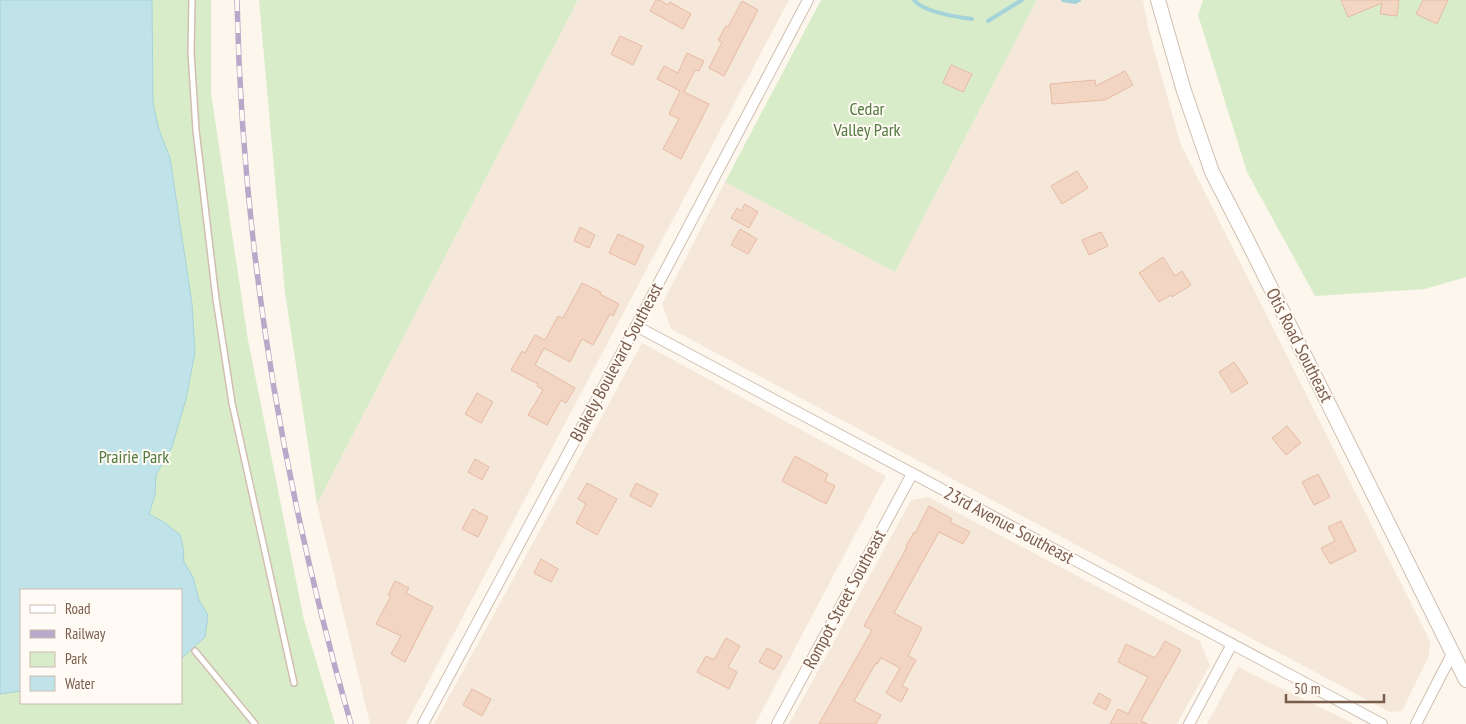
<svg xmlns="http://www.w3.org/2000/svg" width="1466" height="724" font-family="'PT Sans Narrow',sans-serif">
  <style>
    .residential { fill: #f5e8da }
    .green { fill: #d8ecc9; fill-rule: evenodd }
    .water { fill: #bfe3e8; stroke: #a5d3da }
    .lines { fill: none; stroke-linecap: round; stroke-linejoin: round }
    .stream { stroke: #a5d3da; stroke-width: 4 }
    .building { fill: #f3d5c3; stroke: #e6bba3 }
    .service-casing { stroke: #d1beb0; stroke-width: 8 }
    .minor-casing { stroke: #d1beb0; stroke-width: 12 }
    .tertiary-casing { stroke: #d1beb0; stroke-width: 16 }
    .service { stroke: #fff; stroke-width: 5 }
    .minor { stroke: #fff; stroke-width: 10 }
    .tertiary { stroke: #fff; stroke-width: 14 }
    .rail-casing { stroke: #b9a8c9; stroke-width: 5.5 }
    .rail { stroke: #fffaf3; stroke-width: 4; stroke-dasharray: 11; stroke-linecap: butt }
    .labels { text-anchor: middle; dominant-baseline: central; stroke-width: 4; stroke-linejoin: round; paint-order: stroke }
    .park-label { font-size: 18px; fill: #537a41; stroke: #fffaf3 }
    .street-label { font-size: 18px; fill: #7a5c4d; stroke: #fffaf3 }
  </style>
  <rect width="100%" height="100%" fill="#fdf6ec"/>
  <g class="residential">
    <polygon points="578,0 789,0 406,724 370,724 317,504"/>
    <polygon points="1037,0 1143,0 1149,32 1181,145 1430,641 1429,656 1402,711 1390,712 671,329 662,304 725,182 895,272"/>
    <polygon points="642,343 886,476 755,724 434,724"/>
    <polygon points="928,497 1200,641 1210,665 1177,724 789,724 911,500"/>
    <polygon points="1238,667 1354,724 1207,724"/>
  </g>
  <g class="green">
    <path d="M 0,0 L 211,0 L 211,93 L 248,340 L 304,620 L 335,724 L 0,724 ZM 21,590 L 181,590 L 181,703 L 21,703 Z"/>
    <polygon points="259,0 578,0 317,504 285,292"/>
    <polygon points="821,0 1037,0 895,272 725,182"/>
    <polygon points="1203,0 1466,0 1466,277 1425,289 1315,296 1247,172 1198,15"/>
  </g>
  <polygon class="water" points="0,0 152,0 153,103 159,130 170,158 192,304 195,352 186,399 172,447 156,475 155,495 149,514 165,523 180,535 183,547 184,562 193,577 199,600 208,615 205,637 181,659 181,590 21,590 21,691 0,694"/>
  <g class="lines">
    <g class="stream">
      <path d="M 914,0 C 923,12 957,17 972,19"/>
      <polyline points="1063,0 1075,2 1079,0"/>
      <polyline points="988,21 1022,0"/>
    </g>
  </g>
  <g class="building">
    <polygon points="656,0 660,0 668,5 670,2 691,14 683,29 650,11"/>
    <polygon points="1341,0 1399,0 1397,16 1380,14 1382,3 1348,17"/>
    <polygon points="1423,0 1448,0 1437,24 1416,14"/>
    <polygon points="742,1 758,10 724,76 709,68 722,42 718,40 726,26 728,27"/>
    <polygon points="620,36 642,46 633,65 611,54"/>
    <polygon points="687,53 704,61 699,71 695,70 684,92 709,104 681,159 663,149 679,119 669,114 680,91 657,79 664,66 678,73"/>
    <polygon points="951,65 972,74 963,92 943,83"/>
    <polygon points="1125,71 1133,85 1105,100 1052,104 1050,84 1095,80 1096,86"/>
    <polygon points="1077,171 1088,188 1062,204 1051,186"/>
    <polygon points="745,204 758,212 749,228 731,218 737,208 741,211"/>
    <polygon points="580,227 595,235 589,248 574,241"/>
    <polygon points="740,229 757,239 748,254 731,245"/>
    <polygon points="1101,232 1108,246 1089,255 1082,240"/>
    <polygon points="618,234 644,246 635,265 609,253"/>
    <polygon points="1163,257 1175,276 1182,271 1191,285 1172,297 1171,295 1159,302 1139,273"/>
    <polygon points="582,283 601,292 600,294 619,304 613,316 610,314 593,345 582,339 570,362 544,348 535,365 575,388 566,403 561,400 547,425 528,415 543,390 537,386 538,384 511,370 522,351 525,353 535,335 545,340 558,316 563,318"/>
    <polygon points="1234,362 1248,383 1232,393 1219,372"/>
    <polygon points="477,393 493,402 481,423 465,414"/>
    <polygon points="1287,426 1301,443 1286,455 1272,438"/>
    <polygon points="795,456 828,474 825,481 835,486 826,504 782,481"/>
    <polygon points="475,459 489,467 482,480 468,472"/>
    <polygon points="1318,474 1330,497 1314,505 1302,482"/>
    <polygon points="587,483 617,499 597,535 576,523 586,504 578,499"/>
    <polygon points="636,483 658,494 651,507 630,496"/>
    <polygon points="929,506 952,519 950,522 970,532 963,544 939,532 894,613 922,628 908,656 916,660 902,686 908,689 901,702 886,693 900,668 881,658 877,664 876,663 854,701 881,715 876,724 819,724 872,630 864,626 907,547 906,546 914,532 915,533"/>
    <polygon points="473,509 488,517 478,537 462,529"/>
    <polygon points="1341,521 1356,551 1330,564 1321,548 1335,541 1328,527"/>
    <polygon points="541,559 558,569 551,582 534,573"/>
    <polygon points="395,581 409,588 406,593 433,607 405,662 391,654 401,636 376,624 391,596 388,595"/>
    <polygon points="726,638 740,646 728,667 737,672 729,689 697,672 706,656 714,660"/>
    <polygon points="1165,641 1181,650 1141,721 1148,724 1110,724 1118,709 1128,714 1148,677 1118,662 1126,644 1155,658"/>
    <polygon points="767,648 782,656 774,670 759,662"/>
    <polygon points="472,689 491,699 482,716 463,705"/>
    <polygon points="1099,693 1111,700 1106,710 1093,703"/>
  </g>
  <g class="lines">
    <defs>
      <g id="service">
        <polyline points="192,0 191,52 196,130 216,299 232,403 294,683"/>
        <polyline points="195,651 255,724"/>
      </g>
      <g id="minor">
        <polyline points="636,326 1382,724"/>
        <polyline points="423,724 636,326 808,0"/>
        <polyline points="777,724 912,474"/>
        <polyline points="1189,724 1232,644"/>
        <polyline points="1416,724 1453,652"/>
      </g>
      <polyline id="tertiary" points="1158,0 1184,91 1212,172 1247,240 1466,680"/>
    </defs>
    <use href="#service" class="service-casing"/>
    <use href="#minor" class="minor-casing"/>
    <use href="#tertiary" class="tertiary-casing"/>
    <use href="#service" class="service"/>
    <use href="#minor" class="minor"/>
    <use href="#tertiary" class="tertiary"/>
    <defs>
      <path id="rail" d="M 237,0 C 242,244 283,489 351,724"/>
    </defs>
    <use href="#rail" class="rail-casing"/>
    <use href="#rail" class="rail"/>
  </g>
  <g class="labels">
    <g class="park-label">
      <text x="867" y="108">Cedar<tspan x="867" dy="21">Valley Park</tspan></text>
      <text x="134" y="456">Prairie Park</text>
    </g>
    <g class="street-label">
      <text transform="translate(1300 345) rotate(63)">Otis Road Southeast</text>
      <text transform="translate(616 362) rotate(-62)">Blakely Boulevard Southeast</text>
      <text transform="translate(1009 525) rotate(28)">23rd Avenue Southeast</text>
      <text transform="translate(844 599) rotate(-62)">Rompot Street Southeast</text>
    </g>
  </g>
  <rect x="20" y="589" width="162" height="115" fill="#fffaf3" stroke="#cabbb1"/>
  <rect x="30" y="605" width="25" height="8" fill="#ffffff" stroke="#cabbb1"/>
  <text x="65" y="614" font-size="15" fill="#7a5c4d">Road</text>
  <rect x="30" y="630" width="25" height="8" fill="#b9a8c9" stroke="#cabbb1"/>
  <text x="65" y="639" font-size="15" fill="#7a5c4d">Railway</text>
  <rect x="30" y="652" width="25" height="15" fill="#d8ecc9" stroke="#cabbb1"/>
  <text x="65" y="664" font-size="15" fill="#7a5c4d">Park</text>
  <rect x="30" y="676" width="25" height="15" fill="#bfe3e8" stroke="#cabbb1"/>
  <text x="65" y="689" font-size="15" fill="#7a5c4d">Water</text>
  <path d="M1286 694v8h98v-8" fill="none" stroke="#7a5c4d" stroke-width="2.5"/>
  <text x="1294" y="694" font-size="15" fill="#7a5c4d" stroke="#fffaf3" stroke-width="4" paint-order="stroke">50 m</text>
</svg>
